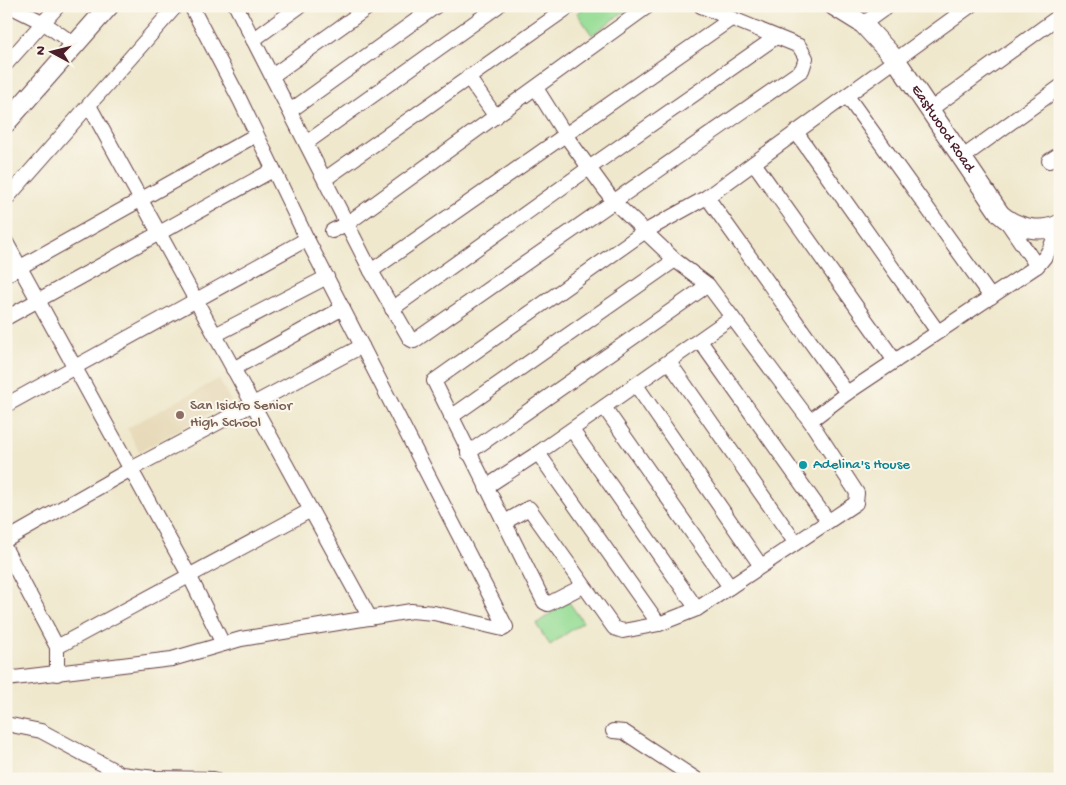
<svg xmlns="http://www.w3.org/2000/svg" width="1066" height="785" font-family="'Gochi Hand',sans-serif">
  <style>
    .built { fill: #e7daba }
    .green { fill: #97dd96; stroke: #707e60 }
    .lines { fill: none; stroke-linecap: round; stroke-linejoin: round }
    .minor-casing { stroke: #633d43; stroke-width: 16 }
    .major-casing { stroke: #633d43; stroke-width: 21 }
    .minor { stroke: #fff; stroke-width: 14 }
    .major { stroke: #fff; stroke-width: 19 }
    .education-dot { fill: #8d6e63; stroke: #fbf7ec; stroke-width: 2 }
    .culture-dot { fill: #0f9aa8; stroke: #fbf7ec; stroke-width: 2 }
    .labels { text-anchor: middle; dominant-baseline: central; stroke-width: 4; stroke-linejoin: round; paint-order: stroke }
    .street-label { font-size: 15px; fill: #4a1f2b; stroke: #fbf7ec }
    .education-label { font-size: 15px; fill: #785e54; stroke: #fbf7ec; text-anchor: start }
    .culture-label { font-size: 15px; fill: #0d838f; stroke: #fbf7ec; text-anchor: start }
  </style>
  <rect width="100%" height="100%" fill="#fbf7ec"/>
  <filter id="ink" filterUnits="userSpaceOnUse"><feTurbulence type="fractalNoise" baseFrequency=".02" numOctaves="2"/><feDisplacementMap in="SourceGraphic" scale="10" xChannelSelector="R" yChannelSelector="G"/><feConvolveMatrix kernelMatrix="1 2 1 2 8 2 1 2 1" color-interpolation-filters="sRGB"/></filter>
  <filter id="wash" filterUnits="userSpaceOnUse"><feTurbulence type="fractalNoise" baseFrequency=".0096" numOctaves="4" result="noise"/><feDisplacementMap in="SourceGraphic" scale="20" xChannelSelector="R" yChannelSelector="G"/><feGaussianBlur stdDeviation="1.12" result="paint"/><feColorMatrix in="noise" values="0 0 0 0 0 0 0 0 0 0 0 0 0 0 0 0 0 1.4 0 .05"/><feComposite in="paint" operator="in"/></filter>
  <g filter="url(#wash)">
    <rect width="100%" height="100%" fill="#efe8cd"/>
    <polygon class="built" points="219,379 231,401 139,452 127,428"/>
    <g class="green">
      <polygon points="587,6 632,6 592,35 577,13"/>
      <polygon points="568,601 583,622 550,645 536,624"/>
    </g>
  </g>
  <g filter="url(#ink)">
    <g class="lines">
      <defs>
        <g id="minor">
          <polyline points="10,6 44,23 75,45"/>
          <polyline points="236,6 371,271 410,339 414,341 802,70 806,58 799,46 701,6"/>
          <polyline points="863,24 888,6"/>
          <polyline points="253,40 300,6"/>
          <polyline points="6,64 58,6"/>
          <polyline points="272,76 370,6"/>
          <polyline points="468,77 496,117"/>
          <polyline points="847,96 991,297"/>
          <polyline points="90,107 370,618"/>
          <polyline points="931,109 1058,17"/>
          <polyline points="290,111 436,6"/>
          <polyline points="796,132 938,332"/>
          <polyline points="306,143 498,6"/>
          <polyline points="963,157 1060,87"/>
          <polyline points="1049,161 1060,154"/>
          <polyline points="754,163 895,361"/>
          <polyline points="325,179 570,6"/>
          <polyline points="707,197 847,393"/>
          <polyline points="6,199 176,6"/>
          <polyline points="1005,219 1037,266"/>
          <polyline points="332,231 348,223 648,6"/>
          <polyline points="6,242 190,577 223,644"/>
          <polyline points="371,271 731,19"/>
          <polyline points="6,275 256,135"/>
          <polyline points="392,309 589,168 776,37"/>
          <polyline points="6,318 273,170"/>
          <polyline points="215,335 327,277"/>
          <polyline points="700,341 828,521"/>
          <polyline points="669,362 795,542"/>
          <polyline points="233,369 343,308"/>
          <polyline points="636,385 761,566"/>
          <polyline points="6,405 307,239"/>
          <polyline points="604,407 730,587"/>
          <polyline points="451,417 675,260"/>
          <path d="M 810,421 L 847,393 L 1037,266 C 1049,254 1054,242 1057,225"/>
          <polyline points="572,430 697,609"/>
          <polyline points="468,453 708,285"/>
          <polyline points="538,453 659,624"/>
          <polyline points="486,487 538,453 732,317"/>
          <polyline points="505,522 529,508 614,628 623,631 659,624 697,609 856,503 857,493 810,421 708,285 675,260 614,202 566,136 536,88"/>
          <polyline points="6,540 131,469 362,346"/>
          <polyline points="6,550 57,647 57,674"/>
          <polyline points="583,586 548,604 544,602 434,381 644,232 707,197 970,6"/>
          <polyline points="57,647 311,510"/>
          <polyline points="6,679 172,659 241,639 411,611 434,613 503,629 506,627 307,239 240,100 191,6"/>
          <polyline points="6,724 41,731 121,774 155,778 214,779"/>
          <polyline points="613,731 624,732 696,779"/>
        </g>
        <g id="major">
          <path id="s1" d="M 834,6 L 863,24 L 896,60 L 1000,214 C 1015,228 1041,234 1060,224"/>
          <polyline points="6,123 109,6"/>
        </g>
      </defs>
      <use href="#minor" class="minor-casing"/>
      <use href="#major" class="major-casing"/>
      <use href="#minor" class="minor"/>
      <use href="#major" class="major"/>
    </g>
  </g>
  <circle class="education-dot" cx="180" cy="415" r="5"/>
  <circle class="culture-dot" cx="803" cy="465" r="5"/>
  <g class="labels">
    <g class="street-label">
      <text stroke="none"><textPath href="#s1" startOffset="166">Eastwood Road</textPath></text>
    </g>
    <g class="education-label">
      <text x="190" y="406">San Isidro Senior<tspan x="190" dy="17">High School</tspan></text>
    </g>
    <g class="culture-label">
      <text x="813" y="465">Adelina's House</text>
    </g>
  </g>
  <rect width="1066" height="785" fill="none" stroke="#fbf7ec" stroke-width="25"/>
  <g transform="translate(52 52) rotate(277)" stroke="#fbf7ec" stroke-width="4" paint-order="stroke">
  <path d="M0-4L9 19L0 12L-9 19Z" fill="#4a1f2b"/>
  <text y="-8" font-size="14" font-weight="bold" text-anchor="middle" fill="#4a1f2b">N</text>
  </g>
</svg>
